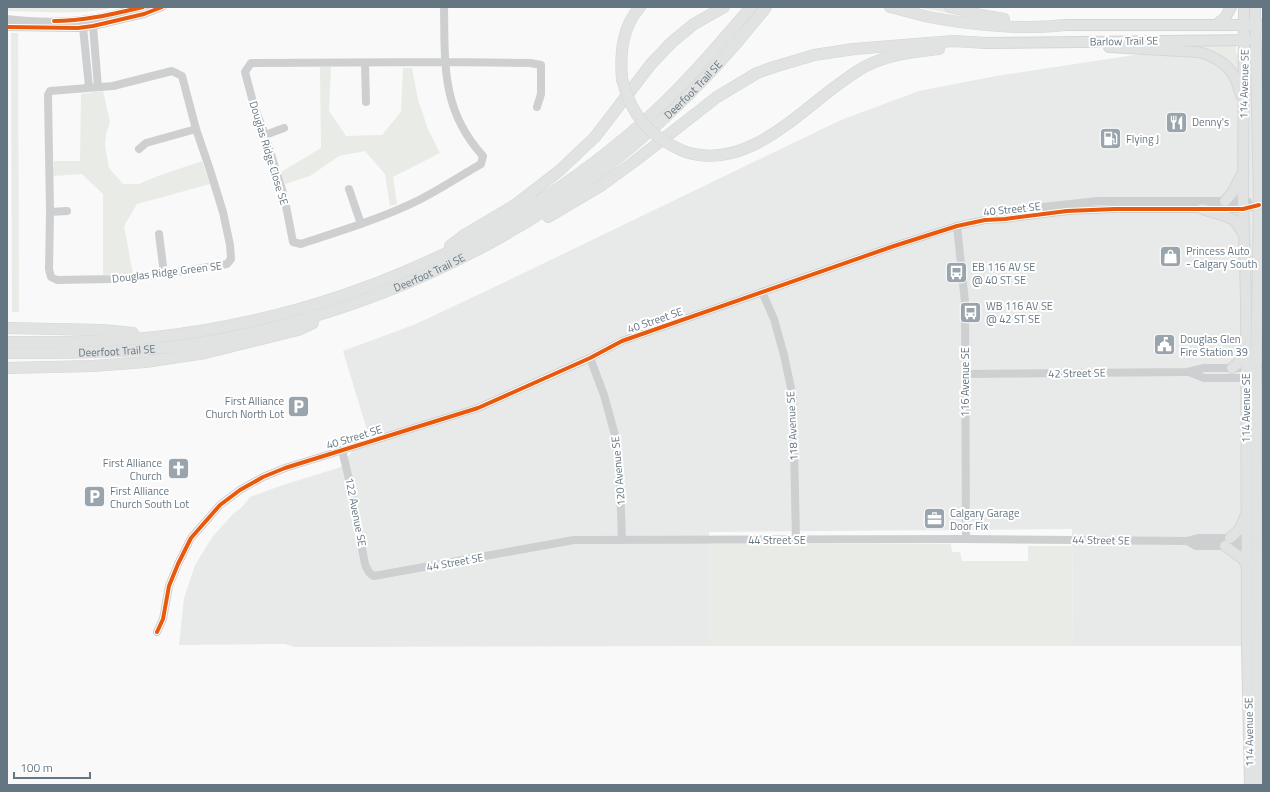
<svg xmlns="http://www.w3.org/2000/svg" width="1270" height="792" font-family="'Titillium Web',sans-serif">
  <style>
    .built { fill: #e8e9e9 }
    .green { fill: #e8ebe6 }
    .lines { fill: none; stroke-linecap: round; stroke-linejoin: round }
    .major-casing { stroke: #d5d6d7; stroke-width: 12 }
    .highway-casing { stroke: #d5d6d6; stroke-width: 12 }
    .minor { stroke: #cecfd0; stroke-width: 8 }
    .major { stroke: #e1e2e2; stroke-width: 10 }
    .highway { stroke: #e1e2e2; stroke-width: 11 }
    .highway-bridge-casing { stroke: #d5d6d6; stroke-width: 12; stroke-linecap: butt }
    .highway-bridge { stroke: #e1e2e2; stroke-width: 11 }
    .cycleway-casing { stroke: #fff; stroke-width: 6 }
    .cycleway { stroke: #e8590c; stroke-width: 4 }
    .labels { text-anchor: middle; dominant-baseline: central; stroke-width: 4; stroke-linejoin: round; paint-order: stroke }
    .street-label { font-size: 11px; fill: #657683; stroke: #fff }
    .poi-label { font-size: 11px; fill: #657683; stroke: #fff; text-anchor: start }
  </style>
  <rect width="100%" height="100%" fill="#f9f9f9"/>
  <polygon class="built" points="1263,53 1263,646 1073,646 1072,529 709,532 708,646 294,647 285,644 179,645 184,598 195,565 213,536 233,514 241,508 250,497 283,485 341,467 367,430 343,351 416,324 507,281 841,120 919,91 996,76 1134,55"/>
  <g class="green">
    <path d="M 7,7 L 114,7 C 81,16 41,11 7,11 Z"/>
    <polygon points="917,7 943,7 959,15"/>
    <polygon points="11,33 18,33 19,312 12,312"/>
    <polygon points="1232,44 1236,46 1236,67 1235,68 1196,48 1196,46"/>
    <polygon points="320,67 331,67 329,111 346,136 382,135 401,112 403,68 412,68 418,100 428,129 440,153 393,177 397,204 390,206 385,174 365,151 339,156 310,176 285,184 281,172 321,148"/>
    <polygon points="103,91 110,122 106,134 105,145 109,168 123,184 139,184 158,176 202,161 210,184 137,204 124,226 133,274 103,275 103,194 82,174 53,176 54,161 80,161 81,94"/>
    <polygon points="708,544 951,544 952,552 960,552 962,561 1028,561 1028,546 1072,546 1073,646 708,646"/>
  </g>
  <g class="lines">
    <defs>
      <g id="major">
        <polyline points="1244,7 1243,201 1246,297 1247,647 1250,785"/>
        <polyline points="1255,7 1259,205 1256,368 1257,633 1259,785"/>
        <polyline points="1064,25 1263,25"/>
        <polyline points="1216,25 1225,18 1231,7"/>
        <polyline points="986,43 1250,40"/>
        <path d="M 1109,47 L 1198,52 C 1214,56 1229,64 1236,80 C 1238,85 1239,90 1241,95"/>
        <polyline points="1225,201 1232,193 1241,176"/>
        <polyline points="1202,209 1225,216 1234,220 1243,233"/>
        <path d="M 1232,368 C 1239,364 1242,358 1244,350"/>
        <polyline points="1230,538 1239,530 1245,517"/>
        <polyline points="1225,546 1243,559 1247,566"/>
      </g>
      <g id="highway">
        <path d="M 890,7 C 903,10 915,14 929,17 C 970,25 1023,30 1064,25"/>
        <polyline points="950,7 981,15 1004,19"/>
        <path d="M 622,79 C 620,53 622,27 640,7"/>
        <path d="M 683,151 C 754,176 810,96 866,66 C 889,54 914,52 939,49"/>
        <polyline points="548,217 602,185 635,161 717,97 757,73 774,67 814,55 854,49 953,41 986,43"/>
        <polyline points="450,246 463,236 515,205 559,171 595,137 651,64 672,42 694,24 724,7"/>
        <polyline points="7,328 102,330 133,333"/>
        <path d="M 7,342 C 57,342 106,342 156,337 C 334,317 505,243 640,125 C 681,89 716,48 751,7"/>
        <path id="s1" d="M 7,353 C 75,353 144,353 211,341 C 233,338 254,332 275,327 C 470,278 643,167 766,7"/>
        <polyline points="7,368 93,366 145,362 205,353 298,330 313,323"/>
      </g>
    </defs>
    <use href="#major" class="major-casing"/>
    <use href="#highway" class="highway-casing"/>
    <g class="minor">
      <path d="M 444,7 C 445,64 441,110 483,156 L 481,164 C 460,176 439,190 417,201 C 380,219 340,231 301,244 L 293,242 L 284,196 L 265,135 L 254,106 L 245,72 L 251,63 L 445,62 L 530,63 L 541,65 L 541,94 L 537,107"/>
      <path d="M 7,19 C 33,22 62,23 88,19 C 107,17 125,11 143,7"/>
      <polyline points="7,27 78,28 93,26 144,14 162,7"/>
      <polyline points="365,63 366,102"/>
      <polygon points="172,71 182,76 196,129 210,170 223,212 230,245 231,259 227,264 164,274 111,279 57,280 51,277 49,269 50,212 48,95 50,91 113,86"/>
      <polyline points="89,87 83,27 87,19 93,26 98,87"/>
      <polyline points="265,135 284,128"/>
      <polyline points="139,149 146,143 196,129"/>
      <polyline points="349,189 361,224"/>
      <polyline points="50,212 67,211"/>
      <polyline points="990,218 1005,211 1098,201 1236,201 1248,202"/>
      <polyline points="957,226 965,302 966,539"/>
      <polyline points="159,234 164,274"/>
      <polyline points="762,292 774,319 784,355 793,398 796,540"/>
      <polyline points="590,358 604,395 616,439 620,486 622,540"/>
      <polyline points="1189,372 1204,378 1263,378"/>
      <polyline points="965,374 1188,372 1204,368 1263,368"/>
      <path d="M 342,450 L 348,475 L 365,564 C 367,570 369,574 374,576 L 574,540 L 966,539 L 1187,541 L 1198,538 L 1247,538 L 1251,540"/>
      <polyline points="1187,541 1196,546 1247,546 1251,545"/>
      <polyline points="157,632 163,619 169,586 178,564 191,538 220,505 240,490 263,477 285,468 478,408 590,358 622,341 894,246 957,226 985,220 1005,219 1067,211 1115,209 1243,209 1259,205"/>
    </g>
    <use href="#major" class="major"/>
    <use href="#highway" class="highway"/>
    <defs>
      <path id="highway-bridge" d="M 622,79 C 631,115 649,136 683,151"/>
    </defs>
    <use href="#highway-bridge" class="highway-bridge-casing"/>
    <use href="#highway-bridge" class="highway-bridge"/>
    <defs>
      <g id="cycleway">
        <path d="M 54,21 C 85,21 113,14 143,7"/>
        <polyline points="7,27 78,28 93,26 144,14 162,7"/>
        <polyline points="157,632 163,619 169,586 178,564 191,538 220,505 240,490 263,477 285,468 478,408 590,358 622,341 894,246 957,226 985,220 1005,219 1067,211 1115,209 1243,209 1259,205"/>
      </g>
    </defs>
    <use href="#cycleway" class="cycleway-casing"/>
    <use href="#cycleway" class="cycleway"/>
  </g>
  <defs>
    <symbol id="restaurant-square" viewBox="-11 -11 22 22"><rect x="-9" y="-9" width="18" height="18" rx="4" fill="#99a4ac" stroke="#fff"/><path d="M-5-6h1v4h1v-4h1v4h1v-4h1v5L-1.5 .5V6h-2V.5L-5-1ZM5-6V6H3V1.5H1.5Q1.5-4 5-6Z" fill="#fff"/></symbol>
    <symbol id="fuel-square" viewBox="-11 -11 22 22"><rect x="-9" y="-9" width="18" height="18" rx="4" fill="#99a4ac" stroke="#fff"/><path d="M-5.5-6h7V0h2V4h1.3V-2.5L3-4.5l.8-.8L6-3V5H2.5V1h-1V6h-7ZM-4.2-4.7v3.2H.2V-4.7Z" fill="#fff"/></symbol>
    <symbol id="shop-square" viewBox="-11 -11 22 22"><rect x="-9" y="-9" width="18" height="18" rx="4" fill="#99a4ac" stroke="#fff"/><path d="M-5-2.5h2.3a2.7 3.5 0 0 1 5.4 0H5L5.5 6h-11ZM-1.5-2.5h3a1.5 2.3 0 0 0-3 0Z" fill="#fff"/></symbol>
    <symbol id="bus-square" viewBox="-11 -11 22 22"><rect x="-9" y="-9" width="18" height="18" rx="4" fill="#99a4ac" stroke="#fff"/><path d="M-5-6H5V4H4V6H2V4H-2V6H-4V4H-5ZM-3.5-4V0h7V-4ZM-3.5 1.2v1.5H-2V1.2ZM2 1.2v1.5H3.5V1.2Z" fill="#fff"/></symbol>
    <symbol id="civic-square" viewBox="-11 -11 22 22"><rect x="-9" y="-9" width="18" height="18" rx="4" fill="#99a4ac" stroke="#fff"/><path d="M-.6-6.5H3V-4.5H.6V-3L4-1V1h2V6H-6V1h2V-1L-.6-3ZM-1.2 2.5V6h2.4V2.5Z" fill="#fff"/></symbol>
    <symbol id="parking-square" viewBox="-11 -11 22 22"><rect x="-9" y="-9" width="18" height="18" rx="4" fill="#99a4ac" stroke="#fff"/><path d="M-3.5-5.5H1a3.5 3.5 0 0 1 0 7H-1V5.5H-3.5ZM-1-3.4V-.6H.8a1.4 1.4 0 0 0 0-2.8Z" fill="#fff"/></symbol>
    <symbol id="church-square" viewBox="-11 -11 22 22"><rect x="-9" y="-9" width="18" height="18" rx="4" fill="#99a4ac" stroke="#fff"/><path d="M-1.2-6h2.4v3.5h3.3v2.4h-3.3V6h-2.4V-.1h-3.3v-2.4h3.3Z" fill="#fff"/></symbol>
    <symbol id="office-square" viewBox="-11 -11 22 22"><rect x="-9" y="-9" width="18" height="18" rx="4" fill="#99a4ac" stroke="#fff"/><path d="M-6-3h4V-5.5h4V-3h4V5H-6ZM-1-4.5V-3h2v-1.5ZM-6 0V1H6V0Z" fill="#fff"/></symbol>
  </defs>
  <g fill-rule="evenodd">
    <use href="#restaurant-square" x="1164" y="110" width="25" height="25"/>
    <use href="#fuel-square" x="1098" y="126" width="25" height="25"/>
    <use href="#shop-square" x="1158" y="244" width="25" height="25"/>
    <use href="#bus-square" x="944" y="260" width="25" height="25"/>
    <use href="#bus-square" x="958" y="300" width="25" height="25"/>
    <use href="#civic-square" x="1152" y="332" width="25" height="25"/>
    <use href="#parking-square" x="286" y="394" width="25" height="25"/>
    <use href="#church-square" x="166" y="456" width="25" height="25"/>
    <use href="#parking-square" x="82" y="484" width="25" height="25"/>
    <use href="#office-square" x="922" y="506" width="25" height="25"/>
  </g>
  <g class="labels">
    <g class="street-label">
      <text transform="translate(1124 41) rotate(-1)">Barlow Trail SE</text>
      <text transform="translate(1244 84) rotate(-89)">114 Avenue SE</text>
      <text stroke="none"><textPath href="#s1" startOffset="757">Deerfoot Trail SE</textPath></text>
      <text transform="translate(269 153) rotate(73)">Douglas Ridge Close SE</text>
      <text transform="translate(1012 209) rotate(-6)">40 Street SE</text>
      <text transform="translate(167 272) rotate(-7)">Douglas Ridge Green SE</text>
      <text stroke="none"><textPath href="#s1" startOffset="434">Deerfoot Trail SE</textPath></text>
      <text transform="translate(655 320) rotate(-19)">40 Street SE</text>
      <text stroke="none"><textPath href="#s1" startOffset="110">Deerfoot Trail SE</textPath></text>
      <text transform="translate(1077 373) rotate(-1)">42 Street SE</text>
      <text transform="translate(965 382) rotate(-90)">116 Avenue SE</text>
      <text transform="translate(1246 408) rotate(-90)">114 Avenue SE</text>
      <text transform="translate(792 426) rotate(-93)">118 Avenue SE</text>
      <text transform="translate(354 437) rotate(-17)">40 Street SE</text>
      <text transform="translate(618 471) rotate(-95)">120 Avenue SE</text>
      <text transform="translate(356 512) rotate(79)">122 Avenue SE</text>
      <text x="777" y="540">44 Street SE</text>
      <text transform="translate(1101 540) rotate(1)">44 Street SE</text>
      <text transform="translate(455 562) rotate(-10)">44 Street SE</text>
      <text transform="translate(1249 732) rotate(-91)">114 Avenue SE</text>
    </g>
    <g class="poi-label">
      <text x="1192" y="122">Denny's</text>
      <text x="1126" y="139">Flying J</text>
      <text x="1186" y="251">Princess Auto<tspan x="1186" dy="13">- Calgary South</tspan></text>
      <text x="972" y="267">EB 116 AV SE<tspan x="972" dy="13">@ 40 ST SE</tspan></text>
      <text x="986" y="306">WB 116 AV SE<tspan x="986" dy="13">@ 42 ST SE</tspan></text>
      <text x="1180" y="339">Douglas Glen<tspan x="1180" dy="13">Fire Station 39</tspan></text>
      <text x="284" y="401" text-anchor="end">First Alliance<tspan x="284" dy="13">Church North Lot</tspan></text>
      <text x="162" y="463" text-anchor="end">First Alliance<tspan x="162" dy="13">Church</tspan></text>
      <text x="110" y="491">First Alliance<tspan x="110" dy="13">Church South Lot</tspan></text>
      <text x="950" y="513">Calgary Garage<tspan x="950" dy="13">Door Fix</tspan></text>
    </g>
  </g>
  <rect width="1270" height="792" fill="none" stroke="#657683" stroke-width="16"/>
  <path d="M14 772v6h76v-6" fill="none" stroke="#657683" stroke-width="2"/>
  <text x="20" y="772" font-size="12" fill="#657683" stroke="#ffffff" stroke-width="3" paint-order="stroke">100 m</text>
</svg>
